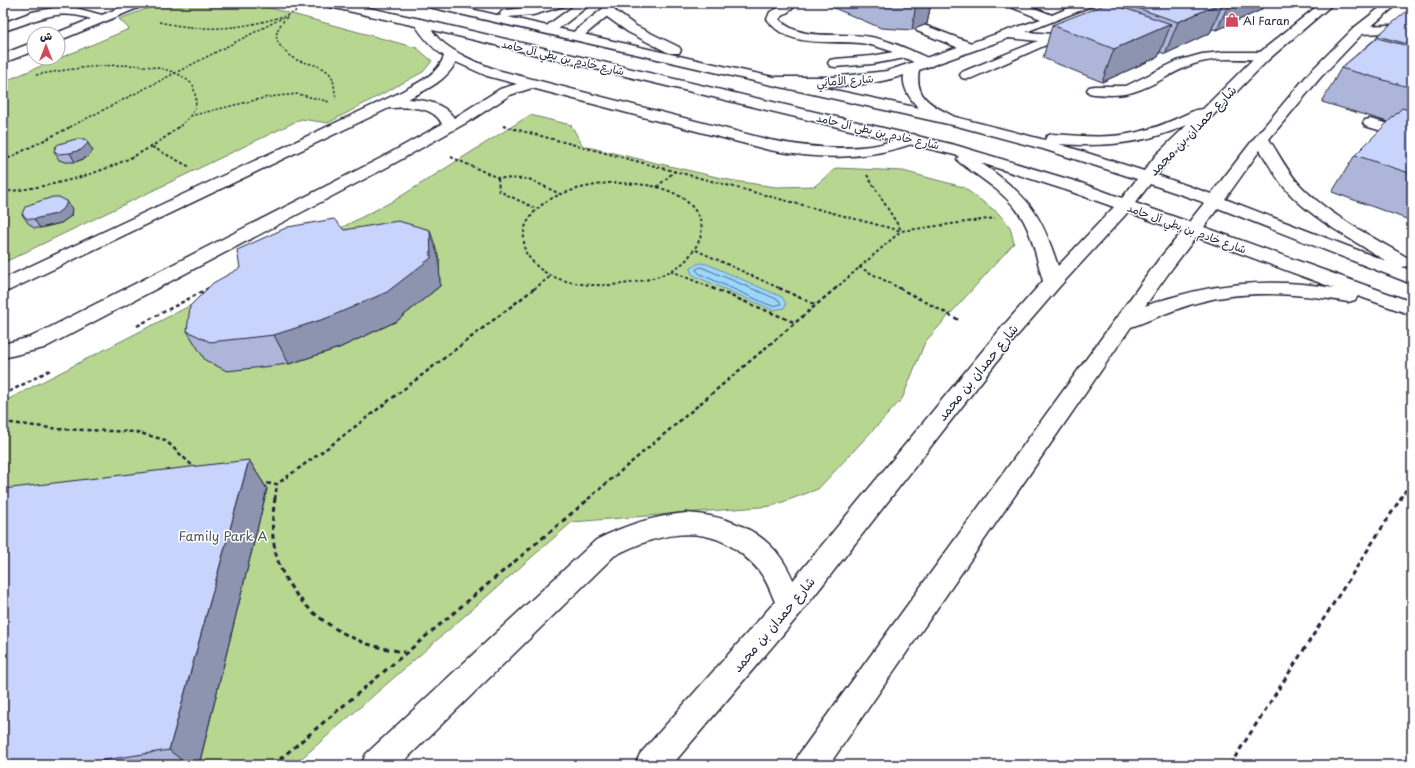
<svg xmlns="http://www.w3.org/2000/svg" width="1415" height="768" font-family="'Playpen Sans','Playpen Sans Arabic',sans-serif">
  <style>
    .green { fill: #b7d790; stroke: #6c7c66 }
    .water { fill: #9bd7fc; stroke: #6b8faf }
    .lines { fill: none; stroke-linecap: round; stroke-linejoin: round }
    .shore { stroke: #526a88; stroke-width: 1 }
    .lane-casing { stroke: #22223b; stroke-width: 3 }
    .street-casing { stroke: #22223b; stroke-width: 3 }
    .secondary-casing { stroke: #22223b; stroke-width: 3 }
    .path-far3 { stroke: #22223b; stroke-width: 1.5; stroke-dasharray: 2.5 2; stroke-linecap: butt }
    .path-far2 { stroke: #22223b; stroke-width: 2; stroke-dasharray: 3 2.5; stroke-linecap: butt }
    .path-far1 { stroke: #22223b; stroke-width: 2.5; stroke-dasharray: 4 3; stroke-linecap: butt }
    .path { stroke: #22223b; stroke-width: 3; stroke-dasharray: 5 4; stroke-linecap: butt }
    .lane { fill: #fff; fill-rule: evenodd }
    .street { fill: #fff; fill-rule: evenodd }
    .secondary { fill: #fff; fill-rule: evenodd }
    .wall { fill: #adb6d9; stroke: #22223b }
    .shaded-wall { fill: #8d94b0; stroke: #22223b }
    .building { fill: #c9d4fc; stroke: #22223b }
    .labels { text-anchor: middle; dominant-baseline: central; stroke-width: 3; stroke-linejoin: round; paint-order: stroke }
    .far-poi-label { font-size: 11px; fill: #22223b; stroke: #fff; text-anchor: start }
    .far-street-label { font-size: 11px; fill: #22223b; stroke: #fff }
    .street-label { font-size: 13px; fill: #22223b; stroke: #fff }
    .park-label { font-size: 13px; fill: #4f5854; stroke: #fff }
  </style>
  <rect width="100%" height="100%" fill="#fff"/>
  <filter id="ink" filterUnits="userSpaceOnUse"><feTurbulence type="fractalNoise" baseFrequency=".025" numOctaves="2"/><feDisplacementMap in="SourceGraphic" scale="8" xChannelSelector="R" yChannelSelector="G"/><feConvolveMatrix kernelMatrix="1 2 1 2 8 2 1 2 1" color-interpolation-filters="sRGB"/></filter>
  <g filter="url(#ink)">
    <g class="green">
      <polygon points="162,3 252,3 417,48 432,61 423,72 328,123 301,119 3,263 3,82 129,29 119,19"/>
      <polygon points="530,115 571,125 583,146 734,181 776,187 815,186 836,168 903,171 963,187 998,213 1010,227 1014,243 925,342 902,399 818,489 772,506 572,522 294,765 3,765 3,400 7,400 395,200"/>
    </g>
    <polygon class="water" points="701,263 707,264 782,297 786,304 784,308 773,310 697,277 692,274 690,269 697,264"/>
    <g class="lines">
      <polygon class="shore" points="701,267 779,300 781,304 773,306 767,304 700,274 696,270"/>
      <defs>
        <g id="lane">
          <path d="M 131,3 L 147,3 L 145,5 L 58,41 L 58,34 L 54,34 L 91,19 C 53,7 37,22 3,31 L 3,23 L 32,12 L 54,8 L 76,8 L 102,15 Z"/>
          <path d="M 787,4 L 791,5 L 793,8 L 779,19 C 801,43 841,31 871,37 C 892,41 912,51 932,60 L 934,63 L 932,66 L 922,66 L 905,58 L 872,64 L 835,67 L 830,66 L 828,63 L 830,60 L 835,59 L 872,56 L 893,52 C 882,48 871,44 860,43 C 829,40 787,49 767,19 L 770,12 Z"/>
          <path d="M 420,19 C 428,21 433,33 439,39 C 455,54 476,62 497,70 L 770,140 C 805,147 841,151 877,145 C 890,142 901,137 913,134 L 918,136 L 921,139 L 918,142 C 866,160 823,160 769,150 L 532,88 L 510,95 L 473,119 L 393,164 L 44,348 L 3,358 L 3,344 L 31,337 L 381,158 L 442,124 C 433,105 407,107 389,108 L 10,290 L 3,292 L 3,279 L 399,93 C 416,84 438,75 444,56 C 431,47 422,36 414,23 L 416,20 ZM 456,62 L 487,76 L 517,84 L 500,89 L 454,118 C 444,103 425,100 408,99 C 426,90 446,81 456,62 Z"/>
          <polygon points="921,24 974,44 975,47 974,50 964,50 917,31 915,28 917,25"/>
          <polygon points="34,42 34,51 3,63 3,54"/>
          <polygon points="1370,119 1412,130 1412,140 1365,126 1363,123 1365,120"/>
          <path d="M 686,513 C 722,515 759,527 781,558 C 791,572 797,589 804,605 L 800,614 L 790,618 L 780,614 C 774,601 770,587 762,575 C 757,567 750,561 743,555 C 705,521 655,534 614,556 L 400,765 L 361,765 L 366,754 L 596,540 C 625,525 653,516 686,513 Z"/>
        </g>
        <g id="street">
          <polygon points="578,3 592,3 553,33 545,33 543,30 545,27"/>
          <polygon points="610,3 623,3 580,39 572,39 570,36 572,33"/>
          <path d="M 1004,3 L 1021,3 L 1052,15 L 1080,3 L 1096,3 L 1094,5 L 1026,32 L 1053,34 L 1077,26 L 1081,27 L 1083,30 L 1081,33 L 1055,41 L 972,78 L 967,79 L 962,78 L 960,75 L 962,72 L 1038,41 L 1009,38 L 919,70 C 914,98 932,105 953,116 L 955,119 L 953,122 C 933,127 900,97 904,75 C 864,89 818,87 776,85 L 771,84 L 769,81 L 771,78 L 776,77 L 833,77 L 887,71 L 1041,19 L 1006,5 Z"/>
          <polygon points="1390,25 1412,28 1412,36 1390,33 1359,34 1355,33 1353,30 1355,27 1359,26"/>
          <path d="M 1223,52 L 1264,52 L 1269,53 L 1271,56 L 1269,59 L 1264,60 C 1241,59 1216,57 1194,64 C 1173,71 1155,86 1133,92 C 1120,96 1107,95 1094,94 L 1089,93 L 1087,90 L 1089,87 L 1094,86 L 1126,86 L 1177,61 L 1202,54 Z"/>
        </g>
        <g id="secondary">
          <path d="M 324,3 L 346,3 L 420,19 L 955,145 L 1081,183 L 1122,198 L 1137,179 L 1043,149 L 957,126 L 745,79 L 429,7 L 425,5 L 423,3 L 445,3 L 501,16 L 500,14 L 502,11 L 506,10 C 527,8 548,3 569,3 L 567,5 L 533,15 L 508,17 L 745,71 L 924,109 L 1045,140 L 1047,136 L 1052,134 C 1080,136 1110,139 1138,132 C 1158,128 1177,118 1196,110 L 1203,109 L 1259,53 L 1321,3 L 1334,3 L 1269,59 L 1168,161 L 1157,175 L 1211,194 L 1256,136 L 1310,72 L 1355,27 L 1386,3 L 1399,3 L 1363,33 L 1320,78 L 1269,139 C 1279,155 1288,172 1300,185 C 1328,215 1373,237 1408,258 L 1410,262 L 1408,266 L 1402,267 L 1412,271 L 1412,284 L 1218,208 L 1204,227 L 1412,302 L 1412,315 L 1358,296 L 1355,300 L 1348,302 C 1300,294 1248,289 1200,302 C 1176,308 1154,319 1131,327 L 829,765 L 794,765 L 799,754 L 1159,259 L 1182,232 L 1128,212 L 1060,286 L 1017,336 L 800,614 L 672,765 L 635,765 L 640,754 L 780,596 L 1003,326 L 1043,281 C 1036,258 1032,229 1016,209 C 1001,190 979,177 959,162 L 957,159 L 959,156 L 420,27 L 330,7 L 326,5 ZM 1187,125 L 1156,155 L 1144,171 L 1059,144 C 1106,147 1143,144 1187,125 ZM 1260,150 C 1269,165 1278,181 1290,194 C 1317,222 1354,240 1386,261 L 1225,199 ZM 981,163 L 1069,191 L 1114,207 L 1058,266 C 1040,211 1028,196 981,163 ZM 1150,184 L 1200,201 L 1204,203 L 1189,222 L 1135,203 ZM 1196,237 L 1334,288 C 1268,277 1208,283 1145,306 L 1173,267 Z"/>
          <polygon points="607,7 611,8 636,26 679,47 681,50 679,53 669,53 628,32 603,14 601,11 603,8"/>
        </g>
      </defs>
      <use href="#lane" class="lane-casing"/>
      <use href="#street" class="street-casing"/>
      <use href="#secondary" class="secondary-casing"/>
      <g class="path-far3">
        <path d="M 287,17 C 276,29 271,38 285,51 C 288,55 292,58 297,60 C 307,64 320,64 329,73 C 335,79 334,90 336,99"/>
        <path d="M 159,22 C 207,32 237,30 284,16"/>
        <path d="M 36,75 C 74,68 154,55 186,79 C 188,81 191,83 193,85 C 194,87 194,91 195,94 C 199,109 190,117 179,127"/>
        <polyline points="190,116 268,97 298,94 330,102"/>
        <polyline points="503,126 505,127"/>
        <polyline points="70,127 296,11"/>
      </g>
      <g class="path-far2">
        <polyline points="503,126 901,231 995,218"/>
        <polyline points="152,147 190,167"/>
        <polyline points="451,157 498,178 529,179 560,194"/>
        <polyline points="3,161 72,126"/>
        <polyline points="867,175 901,230"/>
        <polyline points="498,178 499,191 537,209"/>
        <path d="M 608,183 C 639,183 680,184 698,215 C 705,228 701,240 693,251 C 690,255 687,260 683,263 C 677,268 664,275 656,277 C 622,288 558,292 533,262 C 527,255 524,252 524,243 C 524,237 523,231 526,225 C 540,194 577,188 608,183 Z"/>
        <polyline points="657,187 675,171"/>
        <path d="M 3,192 C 66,185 131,167 180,126"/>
        <polyline points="696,250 781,289"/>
        <polyline points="859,267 901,289"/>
        <polyline points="671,271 714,289"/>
        <polyline points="207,289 209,288"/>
        <polyline points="534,289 551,276"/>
        <polyline points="835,289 901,231"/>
      </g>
      <g class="path-far1">
        <polyline points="712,288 796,323"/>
        <polyline points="779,288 816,305"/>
        <polyline points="899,288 959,320"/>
        <polyline points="137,326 209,288"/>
        <polyline points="3,395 52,369"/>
        <polyline points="3,422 59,429 136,432 165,440 196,469"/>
        <polyline points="260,483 277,484 330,446 535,288"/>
        <polyline points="275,499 277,484"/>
        <polyline points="588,499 836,288"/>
        <polyline points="1400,499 1412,480"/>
      </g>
      <g class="path">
        <path d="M 275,498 C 273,513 271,528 274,544 C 281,593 325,630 371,645 C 382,648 393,650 404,652"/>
        <polyline points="273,765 590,498"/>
        <polyline points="1230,765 1401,498"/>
      </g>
      <use href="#lane" class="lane"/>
      <use href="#street" class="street"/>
      <use href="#secondary" class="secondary"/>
    </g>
    <g class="wall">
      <polygon points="822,3 931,3 927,24 912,30 881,28"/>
      <polygon points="1116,3 1265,3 1261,10 1217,30 1212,29 1210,33 1165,54 1160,52 1158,57 1102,82 1043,58 1052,25 1115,5"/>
      <polygon points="1412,11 1412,221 1332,192 1355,155 1388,122 1322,102 1341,68 1375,39 1377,36"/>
      <polygon points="54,151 93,151 86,158 75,162 65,162 59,160"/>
      <polygon points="72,209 71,216 61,223 40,228 34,228 28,223 22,214"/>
      <polygon points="344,230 439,259 440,286 397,321 339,348 289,364 227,371 205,360 187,331"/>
      <polygon points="249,460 267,489 199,765 3,765"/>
    </g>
    <g class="shaded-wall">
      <polygon points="916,3 931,3 927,24 912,30"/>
      <polygon points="1221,3 1223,3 1210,33 1165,54 1178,22"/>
      <polygon points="1229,3 1265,3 1261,10 1217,30"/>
      <polygon points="1171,24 1158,57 1102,82 1114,49"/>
      <polygon points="88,143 93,151 86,158 75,162 70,153"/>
      <polygon points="67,201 72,209 71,216 61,223 40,228 34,219"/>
      <polygon points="430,230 439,259 440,286 397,321 339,348 289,364 274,335"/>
      <polygon points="249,460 267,489 199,765 188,765 169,750"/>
    </g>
    <g class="building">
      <polygon points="1109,3 1171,24 1114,49 1052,25"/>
      <polygon points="1123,3 1221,3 1178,22"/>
      <polygon points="1408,10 1412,11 1412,45 1377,36"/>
      <polygon points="1377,38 1412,47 1412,88 1341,68"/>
      <polygon points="1402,108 1412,111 1412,174 1355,155"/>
      <polygon points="76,139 85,139 88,143 81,150 70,153 59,154 54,151 56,146 59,144"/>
      <polygon points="53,197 59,197 67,201 65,207 56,214 34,219 28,219 22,214 25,207 31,204"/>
      <polygon points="334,219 344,230 398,221 430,230 431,258 387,292 327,318 274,335 210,342 187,331 190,306 213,283 240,268 237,250 288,227"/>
      <polygon points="249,460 169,750 73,765 3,765 3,489"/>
    </g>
  </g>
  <defs>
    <symbol id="shop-bare" viewBox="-9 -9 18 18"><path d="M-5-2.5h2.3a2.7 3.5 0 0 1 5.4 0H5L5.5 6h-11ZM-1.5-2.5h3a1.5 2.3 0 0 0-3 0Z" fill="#d1495b" stroke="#fff" stroke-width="2.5" paint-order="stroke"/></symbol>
  </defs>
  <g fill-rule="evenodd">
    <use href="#shop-bare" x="1222" y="10" width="20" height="20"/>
  </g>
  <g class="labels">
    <g class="far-poi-label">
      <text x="1243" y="20">Al Faran</text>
    </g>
    <g class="far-street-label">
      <text transform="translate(563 57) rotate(13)">شارع خادم بن بطي آل حامد</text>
      <text transform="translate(845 80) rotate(-4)">شارع الأمانِي</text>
      <text transform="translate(878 131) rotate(13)">شارع خادم بن بطي آل حامد</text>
      <text transform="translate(1187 228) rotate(20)">شارع خادم بن بطي آل حامد</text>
    </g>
    <g class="street-label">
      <text transform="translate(1192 130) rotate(-46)">شارع حمدان بن محمد</text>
      <text transform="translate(977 372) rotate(-51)">شارع حمدان بن محمد</text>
      <text transform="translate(773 624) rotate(-50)">شارع حمدان بن محمد</text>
    </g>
    <g class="park-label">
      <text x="223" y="535">Family Park A</text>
    </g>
  </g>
  <rect width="1415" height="768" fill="none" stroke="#fff" stroke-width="16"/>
  <rect x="8" y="8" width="1399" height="752" fill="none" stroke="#22223b" stroke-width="1.5" filter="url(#ink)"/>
  <g transform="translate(46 46)"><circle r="19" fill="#ffffff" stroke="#a7a7b1"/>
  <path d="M0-3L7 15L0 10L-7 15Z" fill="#d1495b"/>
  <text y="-6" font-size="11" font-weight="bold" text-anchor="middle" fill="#22223b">ش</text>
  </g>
</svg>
